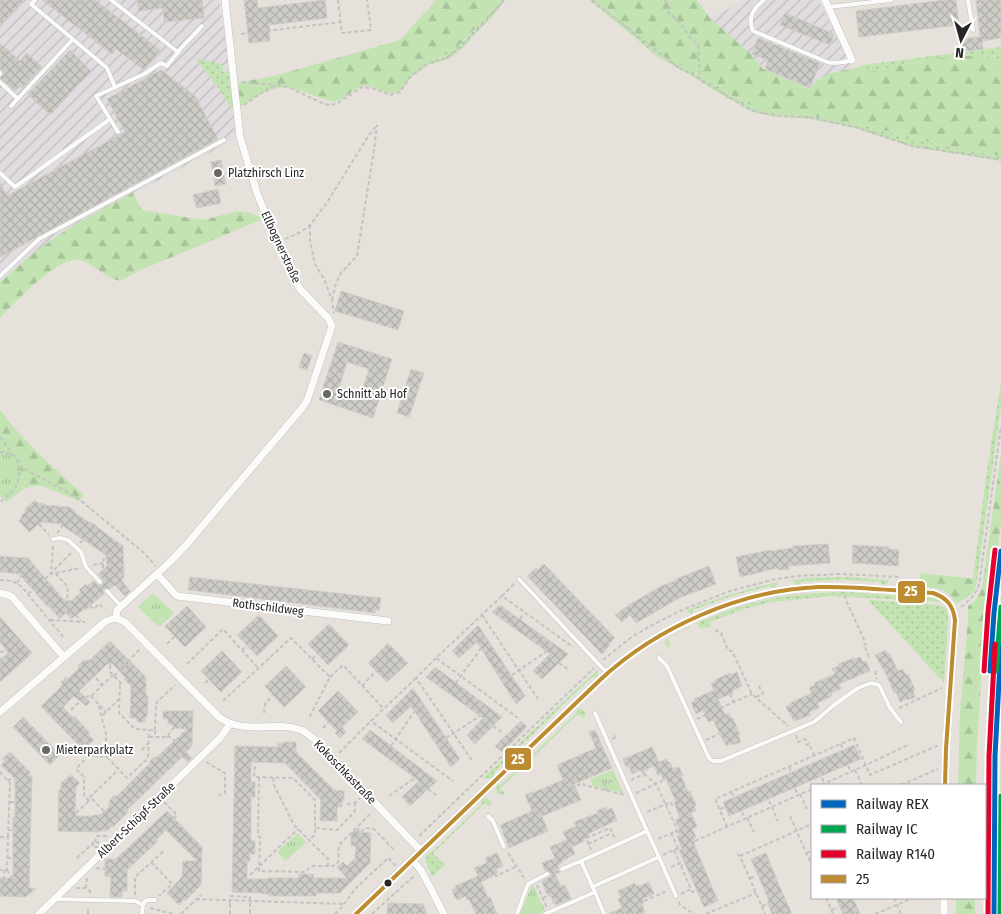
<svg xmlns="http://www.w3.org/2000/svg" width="1001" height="914" font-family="'Fira Sans Condensed',sans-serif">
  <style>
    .industrial { fill: url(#industrial-furrows) }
    .grass { fill: url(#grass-dots) }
    .forest { fill: url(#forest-firs) }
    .park { fill: url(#park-tufts) }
    .building { fill: url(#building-cross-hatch); stroke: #d1cdc8; fill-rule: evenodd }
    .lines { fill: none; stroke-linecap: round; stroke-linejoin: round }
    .service-casing { stroke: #c3c1c1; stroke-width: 5 }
    .minor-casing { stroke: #c3c1c1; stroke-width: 8 }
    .path { stroke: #c4c3c2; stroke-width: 2; stroke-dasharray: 4 2.5; stroke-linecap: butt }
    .service { stroke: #fbfbfa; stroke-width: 4 }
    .minor { stroke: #fbfbfa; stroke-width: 7 }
    .path-bridge { stroke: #c4c3c2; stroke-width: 2; stroke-dasharray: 4 2.5; stroke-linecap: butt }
    .bus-1-casing { stroke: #fff; stroke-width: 8 }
    .bus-1 { stroke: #bd8c30; stroke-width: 4 }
    .rail-1-casing { stroke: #fff; stroke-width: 9 }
    .rail-2-casing { stroke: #fff; stroke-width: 9 }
    .rail-3-casing { stroke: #fff; stroke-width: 9 }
    .rail-1 { stroke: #0065bd; stroke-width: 5 }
    .rail-2 { stroke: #00a651; stroke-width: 5 }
    .rail-3 { stroke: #e4002b; stroke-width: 5 }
    .poi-dot { fill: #696865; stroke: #fff; stroke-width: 2 }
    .bus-dot { fill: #262626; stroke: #fff; stroke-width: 2 }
    .labels { text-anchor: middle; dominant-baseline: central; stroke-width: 4; stroke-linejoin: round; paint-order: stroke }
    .poi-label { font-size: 12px; fill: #262626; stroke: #fff; text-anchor: start }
    .street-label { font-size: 12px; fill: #262626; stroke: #fff }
    .line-badge { stroke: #fff; stroke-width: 2 }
    .badge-label { font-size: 14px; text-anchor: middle; font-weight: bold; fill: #fff }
  </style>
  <defs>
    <pattern id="industrial-furrows" width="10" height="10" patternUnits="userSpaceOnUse" patternTransform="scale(1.25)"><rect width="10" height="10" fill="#e0dcdf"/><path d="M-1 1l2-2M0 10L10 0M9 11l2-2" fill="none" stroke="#c0bdbf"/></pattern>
    <pattern id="grass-dots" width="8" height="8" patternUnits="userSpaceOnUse" patternTransform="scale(1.25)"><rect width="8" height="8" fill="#c3e3b2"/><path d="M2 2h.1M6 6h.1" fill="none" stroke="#a7c399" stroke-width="1.8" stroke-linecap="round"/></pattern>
    <pattern id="forest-firs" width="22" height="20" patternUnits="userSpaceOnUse" patternTransform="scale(1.25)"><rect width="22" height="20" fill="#c3e3b2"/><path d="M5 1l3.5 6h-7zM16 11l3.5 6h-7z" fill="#a7c399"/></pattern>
    <pattern id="park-tufts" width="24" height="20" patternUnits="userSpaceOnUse" patternTransform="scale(1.25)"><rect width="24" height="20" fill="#c3e3b2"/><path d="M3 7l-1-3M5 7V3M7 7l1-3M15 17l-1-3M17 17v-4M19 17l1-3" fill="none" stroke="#a7c399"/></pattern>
    <pattern id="building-cross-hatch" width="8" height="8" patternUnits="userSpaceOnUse" patternTransform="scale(1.25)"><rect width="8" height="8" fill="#ceccc7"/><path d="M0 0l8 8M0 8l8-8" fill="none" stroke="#b1afab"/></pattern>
  </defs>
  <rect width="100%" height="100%" fill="#e6e2db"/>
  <g class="industrial">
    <polygon points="0,0 219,0 231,71 237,138 72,227 43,246 13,270 0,282"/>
    <polygon points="746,0 819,0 853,69 828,74 817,80 810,89 763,69 751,54 710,18"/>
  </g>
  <g class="grass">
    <polygon points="499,0 505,0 493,16 474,35 464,47 452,57 446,60 428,65 413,76 400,91 393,94 409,76 422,66 442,57 466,39"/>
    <polygon points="589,0 595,0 633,31 655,50 665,57 677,64 705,77 717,86 741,101 755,107 767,112 809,115 848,124 876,128 936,144 1001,156 1001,161 912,147 854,128 811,119 771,116 753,112 718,93 690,75 658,57"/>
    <polygon points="1001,47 1001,60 978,56 958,56 912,62 881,70 870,71 860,67 862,65"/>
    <polygon points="195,58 222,64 223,72 231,71 234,112 219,89"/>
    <polygon points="1001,382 1001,406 977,579 973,578 987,470"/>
    <polygon points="849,577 889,580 887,584 883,585 880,582 842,580 801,582 799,585 795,584 792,580 807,578"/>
    <path d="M 778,582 L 776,587 L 772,588 L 769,586 L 732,596 L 693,610 L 692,614 L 689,613 L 687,610 C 716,598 747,589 778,582 Z"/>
    <path d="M 845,592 L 935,598 L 943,602 L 831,596 L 773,602 L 744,609 L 710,622 L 711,626 L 701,629 L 697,623 L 668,639 L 671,646 L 668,647 L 666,646 L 664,642 L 666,640 C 703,617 744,603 787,596 C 806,593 826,593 845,592 Z"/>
    <polygon points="868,600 940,605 946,608 948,615 948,621 944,683"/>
    <polygon points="598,669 598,675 597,678 592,677 495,771 494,775 491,778 483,778"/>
    <path d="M 577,709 C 582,708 584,710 586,714 L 585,717 L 583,718 L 578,714 L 500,789 L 505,793 L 503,795 L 498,794 L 496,790 L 498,784 L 501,785 L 576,713 Z"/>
    <polygon points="1001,744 1001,914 998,914"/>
    <polygon points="486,798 491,801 492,804 490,807 485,803 433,853 445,865 432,877 425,860 427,853 432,852 482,804 482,799"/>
  </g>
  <g class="forest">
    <path d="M 436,0 L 499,0 L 480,23 L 454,50 L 422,66 L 409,76 L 393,94 C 382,93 371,83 360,87 C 351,90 344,100 337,101 C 330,102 321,98 315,96 C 306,93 297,89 289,88 C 270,86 254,98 240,107 L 237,83 L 278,75 L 400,40 Z"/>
    <polygon points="595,0 697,0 710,18 751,54 763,69 810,89 817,80 828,74 860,67 870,71 881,70 912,62 958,56 978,56 1001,60 1001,156 936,144 876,128 848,124 809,115 767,112 755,107 741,101 717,86 705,77 677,64 665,57 655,50 633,31"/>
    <path d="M 133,193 L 142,210 L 203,220 L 238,211 L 252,213 L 263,219 L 141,270 L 120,281 C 115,279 110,278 106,275 C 97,270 89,261 79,260 C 57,257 15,303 0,318 L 0,282 C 22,262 46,243 71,227 C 91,215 112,204 133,193 Z"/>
    <path d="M 0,410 C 24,442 54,468 84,495 L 79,501 L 42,486 L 32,486 L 22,490 L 24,476 L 0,431 Z"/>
    <polygon points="1001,454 1001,523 993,584 985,621 977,743 976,785 958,785 960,712 968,620 968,606 976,600 982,588"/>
    <path d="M 920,573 L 977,579 C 976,593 968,599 956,603 C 945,586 937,588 919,587 Z"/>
    <rect x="956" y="898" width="19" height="16"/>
  </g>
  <g class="park">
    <path d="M 0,431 C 11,443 21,457 23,473 C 24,479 23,484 22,490 L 6,502 L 0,496 Z"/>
    <polygon points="153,593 174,613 159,627 138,607"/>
    <polygon points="613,770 623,793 593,786 590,779"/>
    <polygon points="298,833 306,842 286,861 277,852"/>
    <polygon points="534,886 545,911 539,914 520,914 531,887"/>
  </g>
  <g class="building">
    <polygon points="0,0 24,0 0,27"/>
    <polygon points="42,0 95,0 160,50 144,70 116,49 112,54"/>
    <polygon points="137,0 202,0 204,18 164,22 163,8 139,11"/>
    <polygon points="244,0 257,0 258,8 325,0 327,18 269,25 270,41 249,43"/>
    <polygon points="945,0 956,0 959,25 859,37 856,11"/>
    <polygon points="976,0 1001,0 1001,38 982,41 983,49 961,52 960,39 980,37"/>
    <polygon points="785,13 834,34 830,45 780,25"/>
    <polygon points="758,38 820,63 810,88 765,69 768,60 752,54"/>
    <polygon points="0,43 20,61 27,53 42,67 22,88 20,86 15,91 0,78 5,73 0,69"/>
    <polygon points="70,50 91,71 50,115 28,94"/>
    <polygon points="161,70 195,96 218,139 0,257 0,183 7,196 125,132 107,99"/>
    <polygon points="221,160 226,184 215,186 211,162"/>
    <polygon points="218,189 221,203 197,208 193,195"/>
    <polygon points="341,291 404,311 398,330 335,311"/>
    <path d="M 338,342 L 392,359 L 373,418 L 319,400 ZM 347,362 L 369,369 L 361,395 L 339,388 Z"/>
    <polygon points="304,353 312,356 307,370 299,367"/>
    <polygon points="411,369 424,373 409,417 397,413"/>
    <polygon points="35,500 38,503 44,504 44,505 69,507 75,511 74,512 90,523 90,522 97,526 97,527 123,546 124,577 121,580 130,591 125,596 115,585 110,589 106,588 103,590 104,594 85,610 84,609 71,619 66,613 60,619 49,606 48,607 19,574 0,572 0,556 28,558 64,600 71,601 81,592 79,590 86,584 87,586 94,581 98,585 101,585 103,584 103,580 98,574 107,566 106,555 60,524 41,522 29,532 19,521 22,517 21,516 26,511 25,509"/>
    <polygon points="828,544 830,563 789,566 789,569 778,570 778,568 740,577 736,557 770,550 770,551 793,548 793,546"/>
    <polygon points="853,545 889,547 889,549 899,550 898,566 852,563"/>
    <polygon points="544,564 615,638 609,644 610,645 602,654 527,576 536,568 538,570"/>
    <polygon points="709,566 716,584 679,598 636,623 630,615 622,622 615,615 629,605 661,586 677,580 676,579"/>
    <polygon points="190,577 381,598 379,610 375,610 375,613 188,590"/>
    <polygon points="500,605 568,654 542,679 533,671 550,654 492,612"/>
    <polygon points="187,606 206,627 185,647 165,626"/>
    <polygon points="259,615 278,636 257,656 237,635"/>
    <polygon points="0,617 32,653 0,682 0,660 8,653 0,642"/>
    <polygon points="329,624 349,645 328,665 308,644"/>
    <polygon points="478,625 525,696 516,704 477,642 459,658 452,651"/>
    <polygon points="110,641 146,677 146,696 148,696 147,717 145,717 145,722 137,722 137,718 130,718 131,686 124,679 125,677 112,663 110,665 108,663 79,691 90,702 86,706 74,696 63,707 73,718 74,716 90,733 88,734 94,740 87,746 85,743 80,747 41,706 61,687 60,686 63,684 61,682 66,677 68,679 79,668 78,666 84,660 85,662 88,659 89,661"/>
    <polygon points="388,643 408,663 387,682 368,663"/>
    <polygon points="886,650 887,654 889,653 898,671 903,669 906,675 908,674 915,690 913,691 915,697 908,700 907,699 900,702 896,692 894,693 887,676 875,655"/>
    <polygon points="222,651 242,672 221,692 201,671"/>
    <polygon points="860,657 863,662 866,661 870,671 839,684 841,689 831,693 832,696 817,703 819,708 809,712 811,715 794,721 786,707 791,704 790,703 812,693 809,688 815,685 814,683 835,674 832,669 839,666 838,664 854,658 855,659"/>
    <polygon points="286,666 306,687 284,707 265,686"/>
    <polygon points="435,667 502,717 475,744 467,735 483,718 426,677"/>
    <polygon points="737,672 742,686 732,691 733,693 718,699 725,715 728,713 731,718 733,718 740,735 738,735 741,742 733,745 733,743 726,746 713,720 708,722 703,710 696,714 691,703 695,701 694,699 714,690 711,684 715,682 715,680 730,673 731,675"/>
    <polygon points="413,688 460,759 451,767 411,706 393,723 386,715"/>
    <polygon points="338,691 358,712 342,727 346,732 340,738 335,733 340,728 337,731 318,711"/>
    <polygon points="163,711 193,711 192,746 186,752 192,758 188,762 182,757 126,811 128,812 113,827 112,826 107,831 99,831 99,832 58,831 59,790 61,790 61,783 71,775 80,783 76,787 75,813 76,813 76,816 93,816 94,815 100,815 109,807 108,805 110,803 109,801 115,795 116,797 150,763 149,762 154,757 156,758 187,729 173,728 173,725 168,724 168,719 163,719"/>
    <polygon points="23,717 60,755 50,765 13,727"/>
    <polygon points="521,721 527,727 502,752 495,746"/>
    <polygon points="370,730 437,781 410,806 402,797 419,781 362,739"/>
    <polygon points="595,730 612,768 574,784 581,800 542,816 548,831 509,848 500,825 532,811 525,795 531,792 532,793 563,780 557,765 596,748 589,732"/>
    <polygon points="283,742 296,742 296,752 334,790 344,791 344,801 342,801 342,807 337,807 337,821 320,821 321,800 285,763 251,762 251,782 255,782 255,797 251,797 251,841 255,841 255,854 250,854 250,861 247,861 247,879 268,879 268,878 299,878 299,874 314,874 313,878 347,878 337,867 343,862 347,866 355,858 356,846 351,846 351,834 359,827 359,832 371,833 370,863 340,893 316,893 316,896 269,896 269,894 263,894 262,893 232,892 235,746 278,747 278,743 283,744"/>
    <polygon points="854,745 861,759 729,816 723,802"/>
    <polygon points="652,747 659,762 667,759 668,762 670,762 673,769 679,767 683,775 681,776 688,792 690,791 696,805 694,806 696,811 691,813 697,827 692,829 696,837 693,838 695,843 694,844 718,901 704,907 679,850 682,849 677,836 680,835 678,830 680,830 675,820 680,818 674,802 676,802 666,779 663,780 662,774 658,776 654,766 641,772 640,770 632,774 629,766 626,767 623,759"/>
    <polygon points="10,752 30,772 29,776 32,776 29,888 36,889 25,897 0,896 0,878 13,878 13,817 15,817 15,779 1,765 5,761 2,759"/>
    <polygon points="606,807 607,810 612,808 617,820 588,834 589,837 584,839 584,841 572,847 575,854 562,861 562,863 558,865 558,870 560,872 555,874 561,887 565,885 571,899 556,905 555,903 554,904 551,896 549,897 547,893 546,893 542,881 549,877 551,874 549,871 545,871 542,863 555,858 550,847 567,840 563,832 576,826 574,822 598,813 597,811"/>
    <polygon points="167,811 202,847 201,885 185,901 184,899 179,905 167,893 182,877 183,861 197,861 166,830 156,840 157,842 127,870 127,891 122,891 122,897 110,897 111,877 105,876 105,859 116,859"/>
    <polygon points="497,853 503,866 496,869 497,873 493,875 493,876 481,882 488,898 490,897 497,914 476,914 469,899 467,900 466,896 457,900 456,897 455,898 452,890 456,888 455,886 478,876 474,868 487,863 485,858"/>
    <polygon points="766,853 779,885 792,914 772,914 767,902 769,901 751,859"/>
    <polygon points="649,882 654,894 642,899 644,903 642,904 645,912 640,914 608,914 622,908 618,899 621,898 618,891 635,883 636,886 639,885 639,886"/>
    <polygon points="836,898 853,898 860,914 843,914"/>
    <polygon points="388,903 423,904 427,914 387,914"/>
  </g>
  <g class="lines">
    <defs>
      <g id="service">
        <polyline points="35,0 31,4 107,68 115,87"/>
        <polyline points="111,0 178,52"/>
        <path d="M 764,0 C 754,8 747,17 753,31 L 827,62 C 836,64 843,63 852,60"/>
        <polyline points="968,0 973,30"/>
        <polyline points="829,7 891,0"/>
        <polyline points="0,74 0,73"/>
        <polyline points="0,82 18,99"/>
        <polyline points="11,106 73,39"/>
        <polyline points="118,132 96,96 144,74 161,63 167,66 182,47 202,26"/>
        <polyline points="0,173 15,187 110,119"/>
        <polyline points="0,276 39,239 224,140"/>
        <polyline points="53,539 60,538 68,540 81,552 86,567 100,582"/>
        <polyline points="519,579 607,673"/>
        <polyline points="107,591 121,606"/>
        <polyline points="659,658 667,666 709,758 713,761 721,761 814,722 834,705 858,688 871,683 879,685 890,708 901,722"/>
        <polyline points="595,713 647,831"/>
        <polyline points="488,816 493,821 504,847"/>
        <polyline points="659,857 676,896"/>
        <polyline points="562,869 581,861"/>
        <polyline points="595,892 604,914"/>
        <polyline points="55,899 135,901 143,905 142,914"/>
        <polyline points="143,905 145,901 149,900 155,900"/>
        <polyline points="517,914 528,884 547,874"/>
        <polyline points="545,914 595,892 581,861 647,831 659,857 592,887"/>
      </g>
      <g id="minor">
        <polyline points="825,0 852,60"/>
        <polyline points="157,574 177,596 388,621"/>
        <polyline points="0,593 8,595 12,597 64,657"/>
        <polyline points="116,618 117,610 170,562 187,544 302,408 307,401 332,326 328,318 301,290 295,281 270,225 257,193 240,137 225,0"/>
        <path d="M 116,618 L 125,622 L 219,717 C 244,736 274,720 301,730 C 306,732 310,736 314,739 L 421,851"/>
        <polyline points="0,712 106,621 116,618"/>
        <polyline points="412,860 421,870 444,914"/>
        <polyline points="944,898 944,914"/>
        <polyline points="39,914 220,738 230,724"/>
        <path d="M 356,914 C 402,867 451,823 498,778 C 523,753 549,729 574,705 C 591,688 608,670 627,657 C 665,630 708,608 753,598 C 775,592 798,588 820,587 C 858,586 896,591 933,593 C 948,597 954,604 955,620 L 946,749 L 945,785"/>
      </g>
    </defs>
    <use href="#service" class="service-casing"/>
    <use href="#minor" class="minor-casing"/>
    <g class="path">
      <polyline points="338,0 342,33 371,30 367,0"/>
      <polyline points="592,0 672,63 683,70 692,74 747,108 757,112 777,116 807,117 856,127 912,146 972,155 1001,160"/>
      <polyline points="665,0 670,8 668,12 671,15 678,20 689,36 698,45 700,78"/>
      <polyline points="241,34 341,22"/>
      <polyline points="242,82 275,85"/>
      <polyline points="244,105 269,88 277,85 288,87 324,104 331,105 338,103 362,87 376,89 390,95 400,92 410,77 422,67 431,62 446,58 461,47 476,31 485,22 504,0"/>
      <polyline points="310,225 310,241 315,264 324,279 332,300 334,313"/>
      <polyline points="285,239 301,232 310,225 326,204 369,135 377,125"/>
      <polyline points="332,300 336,283 341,273 357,256 374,150 377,125"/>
      <polyline points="0,437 7,446 13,455"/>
      <path d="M 0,452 C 4,452 9,453 12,454 C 23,461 20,479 15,488 C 11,493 5,498 0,502"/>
      <polyline points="19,466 75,496 143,552 156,566"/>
      <polyline points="39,524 49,535"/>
      <polyline points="57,533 63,525"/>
      <polyline points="80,543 84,539"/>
      <polyline points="53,546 51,574 81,568"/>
      <polyline points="93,565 103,563"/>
      <polyline points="103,568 103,563 104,557"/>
      <polyline points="56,573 57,575 68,587 67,600"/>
      <polyline points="45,579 72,552"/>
      <polyline points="0,580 12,581 21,586 65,639"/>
      <polyline points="17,583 21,576"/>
      <polyline points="514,584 502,596 573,647"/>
      <polyline points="28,594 33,590"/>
      <polyline points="845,595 845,598 866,644 864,645 870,659"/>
      <polyline points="502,596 436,658 518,718"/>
      <polyline points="90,606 94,609 99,604 102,607"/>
      <path d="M 961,607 C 969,601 975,595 979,585 L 1001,426"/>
      <polyline points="76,615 81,621"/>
      <polyline points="482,615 538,699"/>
      <polyline points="520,619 524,613"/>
      <polyline points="50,620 85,622"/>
      <polyline points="715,630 721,633 728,650 732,651 752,694 788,726"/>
      <polyline points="167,644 175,636"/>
      <polyline points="242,650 247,645"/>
      <polyline points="0,652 6,651"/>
      <polyline points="0,658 1,659"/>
      <polyline points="436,658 416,678 473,762"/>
      <polyline points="312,659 317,654"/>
      <polyline points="603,660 633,636 658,622 682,610 730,591 776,579 797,576 841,574 898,577 902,583"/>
      <polyline points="559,663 569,670"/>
      <polyline points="187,664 223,629 258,668"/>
      <polyline points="110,665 110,672 122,684 120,685 119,713 135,729 155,730 155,737"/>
      <polyline points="875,671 877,679"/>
      <polyline points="512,675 547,651"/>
      <polyline points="114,676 140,649"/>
      <polyline points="330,677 343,665 384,709"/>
      <polyline points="96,678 102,685"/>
      <polyline points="416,678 371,721 453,781"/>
      <polyline points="205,683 209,679"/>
      <polyline points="456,683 481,648"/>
      <polyline points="362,686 376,671"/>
      <polyline points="730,694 734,702"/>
      <polyline points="91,696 106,712"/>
      <polyline points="756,697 763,694 758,684"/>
      <polyline points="223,701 291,638 330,677 309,718"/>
      <polyline points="720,708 752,694"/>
      <polyline points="899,708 942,688"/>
      <polyline points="71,710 85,697 91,696 113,675"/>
      <polyline points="264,713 265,704 273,695"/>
      <polyline points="103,715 119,699"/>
      <polyline points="697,719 706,715"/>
      <polyline points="493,726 503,733"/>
      <polyline points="323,728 329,722"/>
      <polyline points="155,730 156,704 158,701 175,685"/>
      <polyline points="796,735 798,742 805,739 807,745 809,744 814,755"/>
      <polyline points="149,737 167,737 173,728"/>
      <polyline points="167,737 170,737 175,741"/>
      <polyline points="446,738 480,716"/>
      <polyline points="612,739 616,737 614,734"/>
      <polyline points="706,740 719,734"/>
      <polyline points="841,744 843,750"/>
      <polyline points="391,746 414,712"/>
      <polyline points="142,750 148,743"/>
      <polyline points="339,753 371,721"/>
      <polyline points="99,756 107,757 106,747"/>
      <polyline points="107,757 127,778 148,758 149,730"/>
      <polyline points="206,762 225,773 225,793 219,795"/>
      <polyline points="255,766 254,777 293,778 315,800 315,835 309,840"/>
      <polyline points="848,766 851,772"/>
      <polyline points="789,767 791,772"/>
      <polyline points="855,770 862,785"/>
      <polyline points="0,772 10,783 8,837"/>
      <polyline points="644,774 656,784 677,829 676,832"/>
      <polyline points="259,777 258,835 260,838 259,871 305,872 312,866 333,866 338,862 339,845 372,812"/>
      <polyline points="274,778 273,783 294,825 328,859 328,866"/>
      <polyline points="822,778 825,785"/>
      <polyline points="631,780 644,774 643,771"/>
      <polyline points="8,781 13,777"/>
      <polyline points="821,785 866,765 910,744"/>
      <polyline points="901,785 938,769"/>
      <polyline points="571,788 583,783 584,785 625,795"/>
      <polyline points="428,789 437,796"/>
      <polyline points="795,789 798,795"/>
      <polyline points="607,791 604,784 616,779"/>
      <polyline points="731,792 734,797"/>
      <polyline points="636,793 662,781 662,779 663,778"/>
      <polyline points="800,794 807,809"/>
      <polyline points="389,796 415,778"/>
      <polyline points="89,801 84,795 84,777 76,769 88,756 93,755 95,758 106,747 106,734 98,703"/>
      <polyline points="769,801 778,821"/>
      <polyline points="10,802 15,802"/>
      <polyline points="164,802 177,815 174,818"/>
      <polyline points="347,804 355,803 360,798"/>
      <polyline points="720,809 725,807"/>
      <polyline points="104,811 90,797 118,770"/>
      <polyline points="647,812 671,802 672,805 674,804"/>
      <polyline points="742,812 745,819"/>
      <polyline points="76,813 90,800"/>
      <polyline points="790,816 812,866"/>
      <polyline points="747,818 754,832"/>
      <polyline points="727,827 715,799 854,738 870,775 939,745"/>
      <polyline points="316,828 337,830 355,811 355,803"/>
      <polyline points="8,830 13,830"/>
      <polyline points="361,832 365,828 374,829 395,851"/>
      <polyline points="671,833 678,848"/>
      <polyline points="419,836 594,668"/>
      <polyline points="0,837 8,837 7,870 0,870"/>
      <polyline points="658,839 674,832 679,832"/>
      <polyline points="695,841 812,789"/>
      <polyline points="95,842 96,836 108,836"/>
      <polyline points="588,844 612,833"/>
      <polyline points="591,850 586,838 610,828 615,838"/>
      <polyline points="674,850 680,863"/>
      <polyline points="508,853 524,878"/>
      <polyline points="806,853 812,851"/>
      <polyline points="737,854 740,856 765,914"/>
      <polyline points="663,855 681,847"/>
      <polyline points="740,856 812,824"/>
      <polyline points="7,858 14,858"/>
      <polyline points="77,858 93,843 93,842 98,842 98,847 93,847 93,843"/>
      <polyline points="151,862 172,884 159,896"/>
      <polyline points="681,866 691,889"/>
      <polyline points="671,867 680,863 681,866 683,865"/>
      <polyline points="96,868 105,869"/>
      <polyline points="7,870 12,878"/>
      <polyline points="495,874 496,876 517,866"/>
      <polyline points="250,875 298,829"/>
      <polyline points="87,878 86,888 90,891 90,895"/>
      <polyline points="750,878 756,876"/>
      <polyline points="4,880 4,870"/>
      <polyline points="537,885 547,908"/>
      <polyline points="76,888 86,888"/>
      <polyline points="681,894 691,889 692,892 695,891"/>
      <polyline points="135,895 135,877 165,850"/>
      <polyline points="230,896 250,897 250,914"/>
      <polyline points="543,898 549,895"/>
      <polyline points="826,898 833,914"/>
      <polyline points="894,898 901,914"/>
      <polyline points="196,899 344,904"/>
      <polyline points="644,901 667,891"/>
      <polyline points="679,902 680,905 694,914"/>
      <polyline points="762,906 768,904"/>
      <polyline points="150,908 173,914"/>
      <polyline points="831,910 838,908"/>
      <polyline points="88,914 88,907"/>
      <polyline points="181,914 201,895"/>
      <polyline points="230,914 230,903"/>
      <polyline points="335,914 342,907 355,889 388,858 396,866"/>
      <polyline points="372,914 415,875"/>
      <polyline points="706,914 756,893"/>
      <polyline points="875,914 913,898"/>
      <polyline points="989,914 989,910"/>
    </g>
    <use href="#service" class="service"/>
    <use href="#minor" class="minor"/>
    <polyline class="path-bridge" points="230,903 230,896"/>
    <defs>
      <path id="bus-1" d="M 356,914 L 600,680 C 657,627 741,590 819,587 C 857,586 895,591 933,593 C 947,598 953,605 955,620 L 946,749 L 945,785"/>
    </defs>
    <use href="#bus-1" class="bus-1-casing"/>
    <use href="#bus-1" class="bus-1"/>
    <defs>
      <g id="rail-1">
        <polyline points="990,671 994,613 1001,551"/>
        <polyline points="994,914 995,756 1001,644"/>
      </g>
      <g id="rail-2">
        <polyline points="996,671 1001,607"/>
        <polyline points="1000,914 1001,796"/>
      </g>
      <g id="rail-3">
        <polyline points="984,671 988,612 995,550"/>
        <polyline points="988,914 989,756 995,644"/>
      </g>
    </defs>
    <use href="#rail-1" class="rail-1-casing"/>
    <use href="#rail-2" class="rail-2-casing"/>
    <use href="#rail-3" class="rail-3-casing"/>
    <use href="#rail-1" class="rail-1"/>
    <use href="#rail-2" class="rail-2"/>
    <use href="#rail-3" class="rail-3"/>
  </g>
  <g class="poi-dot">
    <circle cx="218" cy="173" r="5"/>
    <circle cx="327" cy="394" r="5"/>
    <circle cx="46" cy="750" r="5"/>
  </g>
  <circle class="bus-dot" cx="388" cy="883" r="4.5"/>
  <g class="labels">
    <g class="poi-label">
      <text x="228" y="173">Platzhirsch Linz</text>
      <text x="337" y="394">Schnitt ab Hof</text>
      <text x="56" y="750">Mieterparkplatz</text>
    </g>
    <g class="street-label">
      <text transform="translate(281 247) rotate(65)">Ellbognerstraße</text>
      <text transform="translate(268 607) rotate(7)">Rothschildweg</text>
      <text transform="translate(345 772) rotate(46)">Kokoschkastraße</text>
      <text transform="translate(136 820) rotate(-44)">Albert-Schöpf-Straße</text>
    </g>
  </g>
  <g class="line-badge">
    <rect x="897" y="580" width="29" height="24" rx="5" fill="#bd8c30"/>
    <rect x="504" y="747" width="28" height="24" rx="5" fill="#bd8c30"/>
  </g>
  <g class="badge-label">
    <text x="911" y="596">25</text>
    <text x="518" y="764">25</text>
  </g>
  <rect x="811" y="784" width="175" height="115" fill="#ffffff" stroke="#a8a8a8"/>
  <rect x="821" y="800" width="25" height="8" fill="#0065bd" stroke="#a8a8a8"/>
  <text x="856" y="809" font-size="15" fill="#262626">Railway REX</text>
  <rect x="821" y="825" width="25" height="8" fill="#00a651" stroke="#a8a8a8"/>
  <text x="856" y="834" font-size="15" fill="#262626">Railway IC</text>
  <rect x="821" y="850" width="25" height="8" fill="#e4002b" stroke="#a8a8a8"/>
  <text x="856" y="859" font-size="15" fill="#262626">Railway R140</text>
  <rect x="821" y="875" width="25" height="8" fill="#bd8c30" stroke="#a8a8a8"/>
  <text x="856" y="884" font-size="15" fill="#262626">25</text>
  <g transform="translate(961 40) rotate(186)" stroke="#ffffff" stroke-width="4" paint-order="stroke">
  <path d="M0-4L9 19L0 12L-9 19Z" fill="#262626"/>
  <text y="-8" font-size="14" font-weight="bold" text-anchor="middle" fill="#262626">N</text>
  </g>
</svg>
